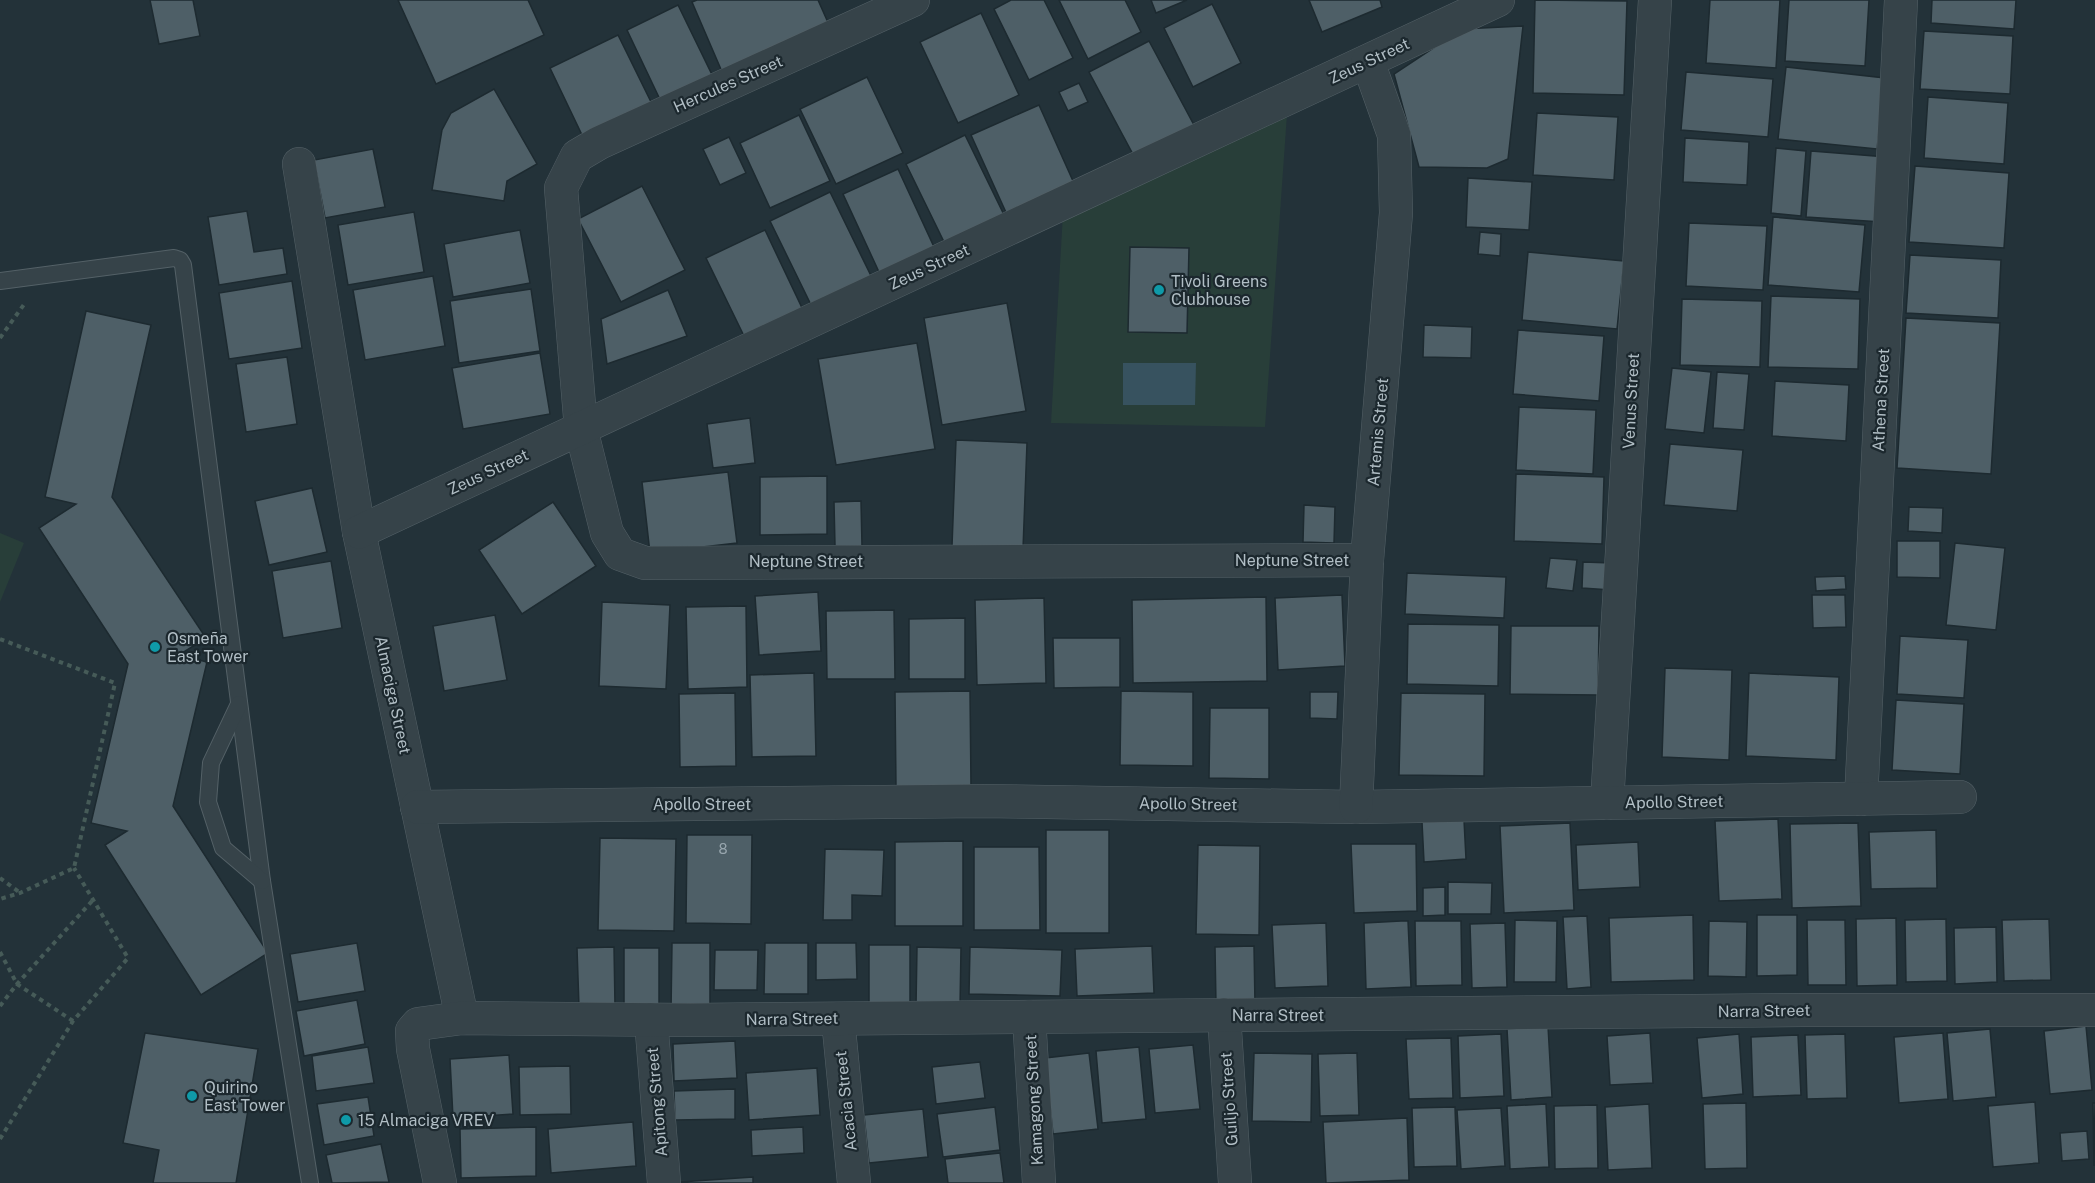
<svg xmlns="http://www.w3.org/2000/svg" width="2095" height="1183" font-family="'Public Sans',sans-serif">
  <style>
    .green { fill: #283e39 }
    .water { fill: #37525f }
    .building { fill: #4e5f67; stroke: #1d2a30; stroke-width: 1.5 }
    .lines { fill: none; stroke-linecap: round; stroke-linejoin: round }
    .service-casing { stroke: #546167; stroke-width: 18 }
    .minor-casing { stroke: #546167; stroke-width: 34 }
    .path { stroke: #465b58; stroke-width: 4; stroke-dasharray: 4.5 4.5; stroke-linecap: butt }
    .service { stroke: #364349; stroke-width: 16 }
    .minor { stroke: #364349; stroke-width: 33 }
    .culture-dot { fill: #0f9aa8; stroke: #1c282e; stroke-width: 2 }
    .labels { text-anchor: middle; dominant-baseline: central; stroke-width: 4.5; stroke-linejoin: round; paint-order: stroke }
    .number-label { font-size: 14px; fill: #98a6ae }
    .street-label { font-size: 16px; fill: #b1bec5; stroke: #1c282e }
    .poi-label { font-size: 16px; fill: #b1bec5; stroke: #1c282e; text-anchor: start }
  </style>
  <rect width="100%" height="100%" fill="#233239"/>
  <g class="green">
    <polygon points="1288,100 1265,427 1051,423 1063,213"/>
    <polygon points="0,533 24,543 0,602"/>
  </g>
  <polygon class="water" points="1123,363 1196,363 1195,405 1123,405"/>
  <g class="building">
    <polygon points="150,0 193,0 200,36 159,44"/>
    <polygon points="398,0 528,0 544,35 436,84"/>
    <polygon points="697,0 818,0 830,27 723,74 692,2"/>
    <polygon points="1011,0 1044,0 1073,58 1029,80 994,9"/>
    <polygon points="1059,0 1125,0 1141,32 1088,59"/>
    <polygon points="1151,0 1187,0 1156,13"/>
    <polygon points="1309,0 1380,0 1382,7 1322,32"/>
    <polygon points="1535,0 1627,1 1624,95 1533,93"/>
    <polygon points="1710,0 1780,0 1776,68 1706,63"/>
    <polygon points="1789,0 1869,0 1865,66 1785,61"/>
    <polygon points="1932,0 2016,0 2014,29 1931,23"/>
    <polygon points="1212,4 1241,63 1193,87 1164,28"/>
    <polygon points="678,5 717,85 665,110 627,30"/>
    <polygon points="981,13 1019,95 958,123 920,42"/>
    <polygon points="1523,26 1508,159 1487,168 1419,167 1394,74 1462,29"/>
    <polygon points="1924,31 2013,36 2010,94 1920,89"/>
    <polygon points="618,35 652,104 583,137 550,68"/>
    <polygon points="1149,41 1195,127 1135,158 1089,72"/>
    <polygon points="1786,67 1885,78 1877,149 1778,139"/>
    <polygon points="1686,72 1773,79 1768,137 1681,130"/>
    <polygon points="867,77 903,153 836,184 800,109"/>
    <polygon points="1079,83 1088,102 1068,111 1059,92"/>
    <polygon points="494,89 537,164 507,181 504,201 432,190 442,130 451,113"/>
    <polygon points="1928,97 2008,103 2004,164 1924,158"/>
    <polygon points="1039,105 1077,190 1009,219 971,135"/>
    <polygon points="1537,113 1618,117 1614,180 1533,175"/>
    <polygon points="799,115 830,181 770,208 740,143"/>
    <polygon points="965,135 1007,221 948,250 906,164"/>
    <polygon points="729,137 746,173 720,185 703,149"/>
    <polygon points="1685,138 1749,142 1747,185 1683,182"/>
    <polygon points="1776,148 1806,151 1801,216 1771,213"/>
    <polygon points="373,149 385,207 325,218 314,160"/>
    <polygon points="1811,151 1887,157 1882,222 1806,217"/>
    <polygon points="1915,166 2009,173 2004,248 1909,242"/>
    <polygon points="898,169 934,247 879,272 843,194"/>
    <polygon points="1468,178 1532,182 1529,230 1466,227"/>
    <polygon points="642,186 685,270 621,302 578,219"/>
    <polygon points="830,192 876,286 816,315 770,221"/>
    <polygon points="247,211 254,252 283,248 287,274 219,285 208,217"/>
    <polygon points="414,212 424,272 348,285 338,225"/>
    <polygon points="1773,217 1865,225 1859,292 1768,285"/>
    <polygon points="1689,223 1767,226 1763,290 1686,286"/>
    <polygon points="520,230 530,283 453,297 444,244"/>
    <polygon points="765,230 803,310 745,338 706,258"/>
    <polygon points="1480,232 1501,234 1500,256 1478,254"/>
    <polygon points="1130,247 1189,248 1187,333 1128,332"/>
    <polygon points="1528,252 1624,261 1617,329 1522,320"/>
    <polygon points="1910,255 2001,260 1998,318 1906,313"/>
    <polygon points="433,276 445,346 365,360 353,290"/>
    <polygon points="292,281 302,348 229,359 219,293"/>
    <polygon points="531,289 540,351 459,363 450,301"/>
    <polygon points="668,290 687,336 607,364 601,319"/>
    <polygon points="1771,296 1860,299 1858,369 1768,367"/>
    <polygon points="1682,299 1762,301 1760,367 1680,365"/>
    <polygon points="1007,303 1026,411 942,425 924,318"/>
    <polygon points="86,311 151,325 112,497 206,638 179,655 207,662 173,806 268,953 201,995 105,845 127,831 91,823 128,664 39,528 76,504 45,497"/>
    <polygon points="1906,318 2000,323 1991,474 1897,468"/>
    <polygon points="1424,325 1472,327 1471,358 1423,357"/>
    <polygon points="1518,330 1604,336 1599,401 1513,394"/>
    <polygon points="917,343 935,449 836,465 818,359"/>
    <polygon points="540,353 550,414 463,429 452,368"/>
    <polygon points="287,357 297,424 246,432 236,364"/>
    <polygon points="1672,368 1711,372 1704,433 1665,429"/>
    <polygon points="1717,372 1749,374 1744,430 1713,428"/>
    <polygon points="1775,381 1849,385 1846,441 1772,436"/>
    <polygon points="1519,407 1596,410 1593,474 1516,470"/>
    <polygon points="750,418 755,463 713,468 707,424"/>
    <polygon points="956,440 1027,443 1023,549 952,546"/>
    <polygon points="1670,444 1743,450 1737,511 1664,505"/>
    <polygon points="728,472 737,543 650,553 642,482"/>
    <polygon points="1516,474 1604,477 1602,544 1514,541"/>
    <polygon points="827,476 827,534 760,535 760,477"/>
    <polygon points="312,488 327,552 269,565 255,501"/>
    <polygon points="861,501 862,546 835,546 834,502"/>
    <polygon points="553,502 596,566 522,614 479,550"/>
    <polygon points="1304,505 1335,507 1334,543 1303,542"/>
    <polygon points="1909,507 1943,508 1942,533 1908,531"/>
    <polygon points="1897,541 1940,541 1940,578 1897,577"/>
    <polygon points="1955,543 2005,548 1996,630 1946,625"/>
    <polygon points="1550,558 1577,560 1573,591 1546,588"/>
    <polygon points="331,561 342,628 283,638 272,571"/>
    <polygon points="1583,562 1612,563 1611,590 1582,588"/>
    <polygon points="1407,573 1506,577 1504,618 1405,614"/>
    <polygon points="1845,576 1846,589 1816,591 1815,577"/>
    <polygon points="818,592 821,651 759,655 755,596"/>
    <polygon points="1342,595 1345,666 1278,670 1275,598"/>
    <polygon points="1812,595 1845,595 1846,627 1813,628"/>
    <polygon points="1266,597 1267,681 1133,683 1132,600"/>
    <polygon points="1044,598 1046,683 977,685 975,600"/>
    <polygon points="602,602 670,605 666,689 599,686"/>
    <polygon points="746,606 747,687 688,689 686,607"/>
    <polygon points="894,610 895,679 827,679 826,611"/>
    <polygon points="495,615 507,680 444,691 433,626"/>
    <polygon points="965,618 965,679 909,679 909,619"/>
    <polygon points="1408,624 1499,625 1498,686 1407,684"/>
    <polygon points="1511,626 1599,626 1598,695 1510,694"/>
    <polygon points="1900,636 1968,640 1964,698 1897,694"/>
    <polygon points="1053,638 1120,638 1120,687 1054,688"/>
    <polygon points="1665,668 1732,670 1729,760 1662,757"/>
    <polygon points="814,673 816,756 752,757 750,675"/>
    <polygon points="1749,673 1839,677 1836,760 1746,756"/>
    <polygon points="970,691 971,786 896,787 895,692"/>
    <polygon points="1121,691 1193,692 1193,766 1120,765"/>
    <polygon points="1310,692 1338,692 1337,719 1310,718"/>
    <polygon points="735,693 736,766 680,767 679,694"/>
    <polygon points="1401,693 1485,694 1484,776 1399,775"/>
    <polygon points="1896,700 1964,704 1960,774 1892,770"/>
    <polygon points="1210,708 1269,708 1269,779 1209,778"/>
    <polygon points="1778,819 1782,899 1719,901 1715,821"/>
    <polygon points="1464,820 1466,859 1424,862 1422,822"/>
    <polygon points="1570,823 1574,910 1504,913 1500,826"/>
    <polygon points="1858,823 1861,906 1792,908 1790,824"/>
    <rect x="1046" y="830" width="63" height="103"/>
    <polygon points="1936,830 1937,888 1871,889 1869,832"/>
    <polygon points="687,835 752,835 751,924 686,923"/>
    <polygon points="600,838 676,839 674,931 598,930"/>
    <polygon points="963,841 963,926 895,926 895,842"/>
    <polygon points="1638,842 1640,887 1578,890 1576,845"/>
    <polygon points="1351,844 1416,844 1417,911 1354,913"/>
    <polygon points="1198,845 1260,846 1259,935 1196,934"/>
    <polygon points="974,847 1039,847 1040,930 974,930"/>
    <polygon points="825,849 884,850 882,896 852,895 852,920 823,920"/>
    <polygon points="1448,882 1492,883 1491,914 1448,914"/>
    <polygon points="1445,887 1445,915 1423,916 1423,888"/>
    <polygon points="1693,915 1694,980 1611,982 1609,918"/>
    <polygon points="1757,915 1797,915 1797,975 1757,976"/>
    <polygon points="1587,916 1591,987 1567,989 1563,917"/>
    <polygon points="1896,918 1897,985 1857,986 1856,919"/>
    <polygon points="1946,919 1947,981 1906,982 1905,920"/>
    <polygon points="2049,919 2051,980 2004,981 2002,920"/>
    <polygon points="1515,920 1557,921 1556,982 1514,982"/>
    <polygon points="1807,920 1845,920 1846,985 1808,985"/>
    <polygon points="1401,921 1408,921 1411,987 1366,989 1364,923"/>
    <polygon points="1415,921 1461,921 1462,985 1416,986"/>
    <polygon points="1709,921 1747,922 1746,977 1708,976"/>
    <polygon points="1326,923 1328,986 1275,988 1272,925"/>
    <polygon points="1505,923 1507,987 1472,988 1470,924"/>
    <polygon points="1996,927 1997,982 1955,984 1954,928"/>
    <polygon points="357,943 365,991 298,1002 290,954"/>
    <polygon points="672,943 710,943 710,1012 671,1012"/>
    <polygon points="765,943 808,943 808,994 764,994"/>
    <polygon points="816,943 856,943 857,979 816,980"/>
    <rect x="869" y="945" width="41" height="64"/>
    <polygon points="1152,946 1154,993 1077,996 1075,949"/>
    <polygon points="1254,946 1255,1005 1216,1005 1215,947"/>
    <polygon points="614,947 615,1006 579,1007 577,948"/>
    <polygon points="917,947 961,948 960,1007 916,1007"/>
    <polygon points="970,947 1062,950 1060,996 969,994"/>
    <rect x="624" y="948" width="35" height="57"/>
    <polygon points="715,950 758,950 757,990 714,990"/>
    <polygon points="357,1000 365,1044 304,1056 296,1011"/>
    <polygon points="1548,1026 1552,1097 1511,1100 1507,1029"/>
    <polygon points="2086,1026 2092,1090 2050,1094 2044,1031"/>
    <polygon points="1990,1029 1996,1097 1953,1101 1947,1033"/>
    <polygon points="145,1033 258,1049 236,1183 153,1183 159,1150 123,1143"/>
    <polygon points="1650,1033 1653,1083 1610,1085 1607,1036"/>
    <polygon points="1943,1033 1948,1099 1899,1103 1894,1037"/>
    <polygon points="1501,1034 1504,1096 1460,1098 1458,1036"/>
    <polygon points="1739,1034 1743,1094 1702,1098 1697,1038"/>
    <polygon points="1845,1034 1847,1098 1807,1099 1805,1035"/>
    <polygon points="1798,1035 1801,1095 1753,1097 1751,1037"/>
    <polygon points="1451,1038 1453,1098 1409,1099 1406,1039"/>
    <polygon points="735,1041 737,1078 674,1081 673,1044"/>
    <polygon points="1193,1045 1200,1109 1155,1113 1149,1049"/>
    <polygon points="368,1047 374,1083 316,1091 312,1056"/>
    <polygon points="1139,1047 1146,1119 1102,1123 1096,1051"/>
    <polygon points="1089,1053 1098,1129 1053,1134 1045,1058"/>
    <polygon points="1254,1053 1312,1054 1311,1122 1252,1121"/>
    <polygon points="1357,1053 1359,1115 1320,1116 1318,1054"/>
    <polygon points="509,1055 513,1114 453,1118 450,1059"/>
    <polygon points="980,1062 985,1098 936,1104 932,1067"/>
    <polygon points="570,1066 571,1114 520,1115 519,1067"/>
    <polygon points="817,1068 820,1115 749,1120 746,1073"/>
    <polygon points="735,1089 735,1119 675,1120 674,1091"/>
    <polygon points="368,1097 374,1136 324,1145 317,1104"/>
    <polygon points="2035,1102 2039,1163 1993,1167 1988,1106"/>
    <polygon points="1746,1103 1747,1168 1705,1169 1703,1104"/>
    <polygon points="2093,1103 2095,1103 2094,1166"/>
    <polygon points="1546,1104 1549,1167 1510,1169 1507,1106"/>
    <polygon points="1649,1104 1652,1168 1608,1170 1605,1107"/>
    <polygon points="1597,1105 1598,1168 1555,1169 1554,1106"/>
    <polygon points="995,1107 1000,1150 943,1157 937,1114"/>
    <polygon points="1455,1107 1457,1166 1414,1167 1412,1108"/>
    <polygon points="1501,1108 1505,1166 1461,1169 1457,1110"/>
    <polygon points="923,1109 928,1157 869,1163 864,1115"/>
    <polygon points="1407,1118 1409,1180 1326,1183 1323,1122"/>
    <polygon points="633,1122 636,1166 551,1173 548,1129"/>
    <polygon points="536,1127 536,1176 461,1178 460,1129"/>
    <polygon points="803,1127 804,1153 752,1156 751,1130"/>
    <polygon points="2087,1131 2089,1159 2062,1161 2060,1133"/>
    <polygon points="381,1144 389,1182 332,1183 326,1155"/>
    <polygon points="1000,1153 1004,1183 948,1183 945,1159"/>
    <polygon points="753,1177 753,1183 680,1183 680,1182"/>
  </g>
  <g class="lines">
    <defs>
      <g id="service">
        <polyline points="0,281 174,258 180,260 183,265 262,881 310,1183"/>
        <polyline points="239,704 211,763 208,802 223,848 262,881"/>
      </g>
      <g id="minor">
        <polyline points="913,0 599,143 577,156 561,188 581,429 607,533 620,554 645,563 1367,560"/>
        <polyline points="299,164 359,532 462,1018"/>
        <polyline points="359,532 1498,0"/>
        <polyline points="1861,799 1901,0"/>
        <polyline points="1607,803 1655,0"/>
        <polyline points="417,807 981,801 1356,807 1960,797"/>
        <polyline points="1356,807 1367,560 1396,213 1394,135 1368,62"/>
        <polyline points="1224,1015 1235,1183"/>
        <polyline points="1029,1017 1039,1183"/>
        <polyline points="838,1019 854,1183"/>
        <polyline points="651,1020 664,1183"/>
        <polyline points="440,1183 413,1049 412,1031 418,1024 462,1018 690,1020 1803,1010 2095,1010"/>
      </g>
    </defs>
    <use href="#service" class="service-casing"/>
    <use href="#minor" class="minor-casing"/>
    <g class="path">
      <polyline points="0,338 25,303"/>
      <polyline points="0,639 115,683 74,868 20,893 0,899"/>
      <polyline points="0,878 19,892"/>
      <polyline points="0,952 17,984 73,1021"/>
      <polyline points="0,1006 17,984 93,900"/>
      <polyline points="0,1139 73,1021 128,958 74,868"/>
    </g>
    <use href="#service" class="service"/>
    <use href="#minor" class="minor"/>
  </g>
  <g class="culture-dot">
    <circle cx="1159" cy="290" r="6"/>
    <circle cx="155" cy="647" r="6"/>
    <circle cx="192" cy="1096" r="6"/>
    <circle cx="346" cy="1120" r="6"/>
  </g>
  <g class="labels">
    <g class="number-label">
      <text x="723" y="849">8</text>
    </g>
    <g class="street-label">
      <text transform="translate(1369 61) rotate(-25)">Zeus Street</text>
      <text transform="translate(728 84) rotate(-24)">Hercules Street</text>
      <text transform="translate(929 267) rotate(-25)">Zeus Street</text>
      <text transform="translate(1881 400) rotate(-87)">Athena Street</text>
      <text transform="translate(1631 401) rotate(-87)">Venus Street</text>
      <text transform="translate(1378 432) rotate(-85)">Artemis Street</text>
      <text transform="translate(488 472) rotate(-25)">Zeus Street</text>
      <text x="1292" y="560">Neptune Street</text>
      <text x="806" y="561">Neptune Street</text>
      <text transform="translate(393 695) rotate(78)">Almaciga Street</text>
      <text transform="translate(1674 802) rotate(-1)">Apollo Street</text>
      <text x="702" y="804">Apollo Street</text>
      <text transform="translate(1188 804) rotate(1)">Apollo Street</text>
      <text transform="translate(1764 1011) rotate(-1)">Narra Street</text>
      <text x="1278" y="1015">Narra Street</text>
      <text transform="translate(792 1019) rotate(-1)">Narra Street</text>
      <text transform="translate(1229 1099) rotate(-94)">Guiljo Street</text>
      <text transform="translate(1034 1100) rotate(-93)">Kamagong Street</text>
      <text transform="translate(846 1101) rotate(-96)">Acacia Street</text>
      <text transform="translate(657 1102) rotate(-95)">Apitong Street</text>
    </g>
    <g class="poi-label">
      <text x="1171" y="281">Tivoli Greens<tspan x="1171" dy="18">Clubhouse</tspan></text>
      <text x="167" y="638">Osmeña<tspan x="167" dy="18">East Tower</tspan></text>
      <text x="204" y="1087">Quirino<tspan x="204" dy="18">East Tower</tspan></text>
      <text x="358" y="1120">15 Almaciga VREV</text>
    </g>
  </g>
</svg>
